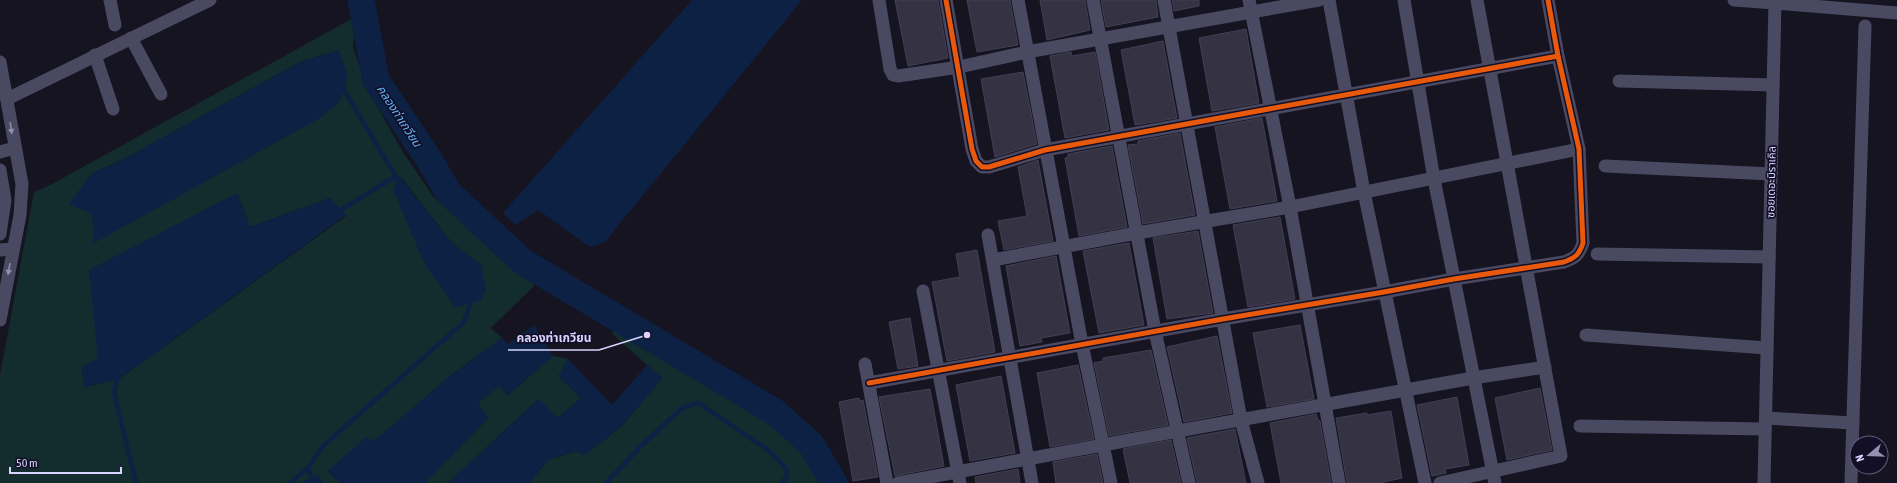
<svg xmlns="http://www.w3.org/2000/svg" width="1897" height="483" font-family="'Asap Condensed','Noto Sans Thai',sans-serif">
  <style>
    .green { fill: #132c2d; fill-rule: evenodd }
    .water { fill: #0d2144 }
    .lines { fill: none; stroke-linecap: round; stroke-linejoin: round }
    .stream { stroke: #0d2144; stroke-width: 4.5 }
    .river { stroke: #0d2144; stroke-width: 27 }
    .building { fill: #343243; stroke: #433f54 }
    .minor { stroke: #4a4962; stroke-width: 13 }
    .cycleway-casing { stroke: #130f26; stroke-width: 8 }
    .cycleway { stroke: #e8590c; stroke-width: 5 }
    .oneway { fill: #928eb0 }
    .labels { text-anchor: middle; dominant-baseline: central; stroke-width: 3.5; stroke-linejoin: round; paint-order: stroke }
    .street-label { font-size: 11px; fill: #d9d4ff; stroke: #130f26 }
    .water-label { font-size: 12px; font-style: italic; fill: #62b6ff; stroke: #130f26 }
    .leader { fill: none; stroke: #d9d4ff; stroke-width: 1.5 }
    .callout-dot { fill: #d9d4ff; stroke: #130f26; stroke-width: 1.5 }
    .callout-label { font-size: 12px; text-anchor: middle; font-weight: bold; fill: #d9d4ff; stroke: #130f26; stroke-width: 3.5; stroke-linejoin: round; paint-order: stroke }
  </style>
  <rect width="100%" height="100%" fill="#161421"/>
  <g class="green">
    <path d="M 355,17 L 353,48 L 370,94 L 403,152 L 432,195 L 478,237 L 540,280 L 491,328 L 502,338 L 450,376 L 374,442 L 328,471 L 340,483 L 322,483 L 319,475 L 304,481 L 303,483 L 0,483 L 0,375 L 34,192 L 50,185 ZM 339,50 L 94,243 L 91,174 L 126,158 L 300,62 ZM 401,177 L 452,243 L 481,265 L 424,263 ZM 237,193 L 250,227 L 330,198 L 346,216 L 119,379 L 84,387 L 82,367 L 98,359 Z"/>
    <polygon points="617,320 690,368 696,378 789,433 813,459 827,483 529,483 548,460 576,451 584,455 621,427 662,378 612,334"/>
    <polygon points="553,356 568,359 559,376 581,398 558,418 539,399 448,483 425,483 488,418 477,403 499,386 508,395"/>
  </g>
  <g class="water">
    <polygon points="692,0 802,0 604,243 590,247 538,210 515,225 503,213"/>
    <polygon points="339,50 348,77 340,101 320,118 94,243 92,214 69,204 91,174 126,158 300,62"/>
    <polygon points="400,177 452,243 481,265 486,289 481,300 455,307 424,263 393,189"/>
    <polygon points="237,193 250,227 330,198 346,215 119,379 84,387 82,367 98,358 89,270"/>
    <polygon points="534,325 553,356 508,395 499,386 478,403 488,418 425,483 340,483 328,471 366,437 374,441 450,376 502,338 508,344"/>
    <polygon points="568,359 612,405 647,365 662,378 621,427 584,455 575,451 548,460 529,483 448,483 539,399 558,418 581,398 558,376"/>
    <polygon points="319,475 322,483 303,483 303,481"/>
  </g>
  <g class="lines">
    <g class="stream">
      <polyline points="341,85 401,185"/>
      <polyline points="336,213 396,176"/>
      <polyline points="118,375 114,392 136,483"/>
      <polyline points="290,483 308,468"/>
      <polyline points="313,483 308,468 323,446 464,322 472,298"/>
      <polyline points="606,483 642,445 682,408 699,403 766,449 784,465 788,476 781,483"/>
    </g>
    <polyline class="river" points="361,0 376,80 430,161 448,192 523,262 775,412 811,444 834,483"/>
  </g>
  <g class="building">
    <polygon points="895,0 938,0 948,58 908,66"/>
    <polygon points="967,0 1010,0 1018,45 977,52"/>
    <polygon points="1040,0 1085,0 1090,30 1047,40"/>
    <polygon points="1101,0 1156,0 1158,17 1106,27"/>
    <polygon points="1172,0 1199,0 1199,6 1174,11"/>
    <polygon points="1246,29 1259,103 1212,111 1199,38"/>
    <polygon points="1163,41 1177,118 1135,125 1121,50"/>
    <polygon points="1071,52 1072,56 1095,52 1109,130 1065,138 1050,56"/>
    <polygon points="1023,72 1037,144 995,157 981,79"/>
    <polygon points="1262,118 1277,201 1230,209 1215,127"/>
    <polygon points="1180,133 1195,215 1143,224 1128,145 1138,144 1138,141"/>
    <polygon points="1112,146 1127,227 1079,236 1065,158 1068,157 1068,154"/>
    <polygon points="1038,160 1053,241 1004,250 998,221 1027,216 1018,167"/>
    <polygon points="1280,217 1295,299 1248,307 1233,225"/>
    <polygon points="1198,231 1213,313 1167,319 1153,238"/>
    <polygon points="1129,243 1144,325 1099,333 1083,251"/>
    <polygon points="977,250 995,352 947,361 932,282 960,277 956,254"/>
    <polygon points="1056,256 1070,333 1041,338 1042,342 1020,346 1006,266"/>
    <polygon points="910,318 918,366 898,369 889,322"/>
    <polygon points="1300,325 1314,399 1267,407 1253,333"/>
    <polygon points="1217,336 1232,413 1184,422 1167,347"/>
    <polygon points="1151,350 1168,425 1109,436 1094,363 1103,361 1103,358"/>
    <polygon points="1078,365 1094,439 1050,447 1037,373"/>
    <polygon points="1001,376 1015,453 970,461 956,385"/>
    <polygon points="1540,388 1552,450 1507,460 1495,398"/>
    <polygon points="930,389 944,466 895,476 879,397"/>
    <polygon points="1457,397 1469,465 1445,469 1446,473 1432,476 1417,405"/>
    <polygon points="859,398 860,401 863,400 878,477 853,481 839,402"/>
    <polygon points="1391,411 1402,478 1379,483 1347,483 1336,418 1367,413 1367,415"/>
    <polygon points="1316,414 1318,420 1320,421 1331,483 1281,483 1270,423"/>
    <polygon points="1235,429 1246,483 1197,483 1187,438"/>
    <polygon points="1171,440 1181,483 1130,483 1123,449"/>
    <polygon points="1097,454 1103,483 1056,483 1053,462"/>
    <polygon points="1018,469 1020,483 976,483 975,477"/>
  </g>
  <g class="lines">
    <g class="minor">
      <polyline points="110,0 115,25"/>
      <polyline points="879,0 890,69 893,75 898,76 959,67 1027,52 1319,0"/>
      <polyline points="946,0 972,149 976,161 982,167 989,167 1045,150 1558,56"/>
      <polyline points="1018,0 1082,344 1111,483"/>
      <polyline points="1093,0 1155,331 1189,483"/>
      <polyline points="1164,0 1241,420 1258,483"/>
      <polyline points="1249,0 1290,207 1339,483"/>
      <polyline points="1329,0 1364,192 1425,483"/>
      <polyline points="1404,0 1434,179 1495,483"/>
      <polyline points="1734,0 1775,3"/>
      <polyline points="131,38 161,94"/>
      <polyline points="95,55 113,109"/>
      <polyline points="0,62 22,184 20,215 0,320"/>
      <polyline points="1619,81 1773,85"/>
      <polyline points="7,99 210,0"/>
      <polyline points="0,152 15,148"/>
      <polyline points="1605,166 1771,174"/>
      <polyline points="0,170 5,200 0,234"/>
      <polyline points="988,235 1032,483"/>
      <polyline points="0,250 12,249"/>
      <polyline points="1597,254 1769,257"/>
      <polyline points="993,260 1137,233 1290,207 1579,149"/>
      <polyline points="923,291 960,483"/>
      <polyline points="1586,335 1767,348"/>
      <polyline points="865,364 887,483"/>
      <path d="M 869,383 L 1223,319 L 1384,292 L 1454,279 L 1564,262 C 1575,258 1579,255 1583,243 L 1579,149 L 1558,56 L 1548,0"/>
      <polyline points="1766,418 1853,423"/>
      <polyline points="1580,426 1765,429"/>
      <polyline points="898,483 1178,431 1473,378 1545,367"/>
      <polyline points="1440,483 1561,456 1477,0"/>
      <polyline points="1764,483 1775,3 1897,13"/>
      <polyline points="1851,483 1865,26"/>
    </g>
    <defs>
      <g id="cycleway">
        <polyline points="946,0 972,149 976,161 982,167 989,167 1045,150 1558,56"/>
        <path d="M 869,383 L 1223,319 L 1384,292 L 1454,279 L 1564,262 C 1575,258 1579,255 1583,243 L 1579,149 L 1558,56 L 1548,0"/>
      </g>
    </defs>
    <use href="#cycleway" class="cycleway-casing"/>
    <use href="#cycleway" class="cycleway"/>
  </g>
  <defs><path id="oneway-solid" d="M-6-.8H1V-3.2L6.5 0L1 3.2V.8H-6Z"/></defs>
  <g class="oneway">
    <use href="#oneway-solid" transform="translate(11 128) rotate(81)"/>
    <use href="#oneway-solid" transform="translate(9 269) rotate(100)"/>
  </g>
  <g class="labels">
    <g class="street-label">
      <text transform="translate(1771 182) rotate(-89)">ซอยเดอะมิราเคิล</text>
    </g>
    <g class="water-label">
      <text transform="translate(399 116) rotate(57)">คลองท่าเกวียน</text>
    </g>
  </g>
  <path class="leader" d="M647 335L599 350H508"/>
  <circle class="callout-dot" cx="647" cy="335" r="4"/>
  <g class="callout-label">
    <text x="554" y="342">คลองท่าเกวียน</text>
  </g>
  <g transform="translate(1869 455) rotate(251)"><circle r="19" fill="#130f26" stroke="#625e7d"/>
  <path d="M0-3L7 15L0 10L-7 15Z" fill="#9591b1"/>
  <text y="-6" font-size="11" font-weight="bold" text-anchor="middle" fill="#d9d4ff">N</text>
  </g>
  <path d="M10 467v6h111v-6" fill="none" stroke="#d9d4ff" stroke-width="2"/>
  <text x="16" y="467" font-size="12" fill="#d9d4ff" stroke="#130f26" stroke-width="3" paint-order="stroke">50 m</text>
</svg>
